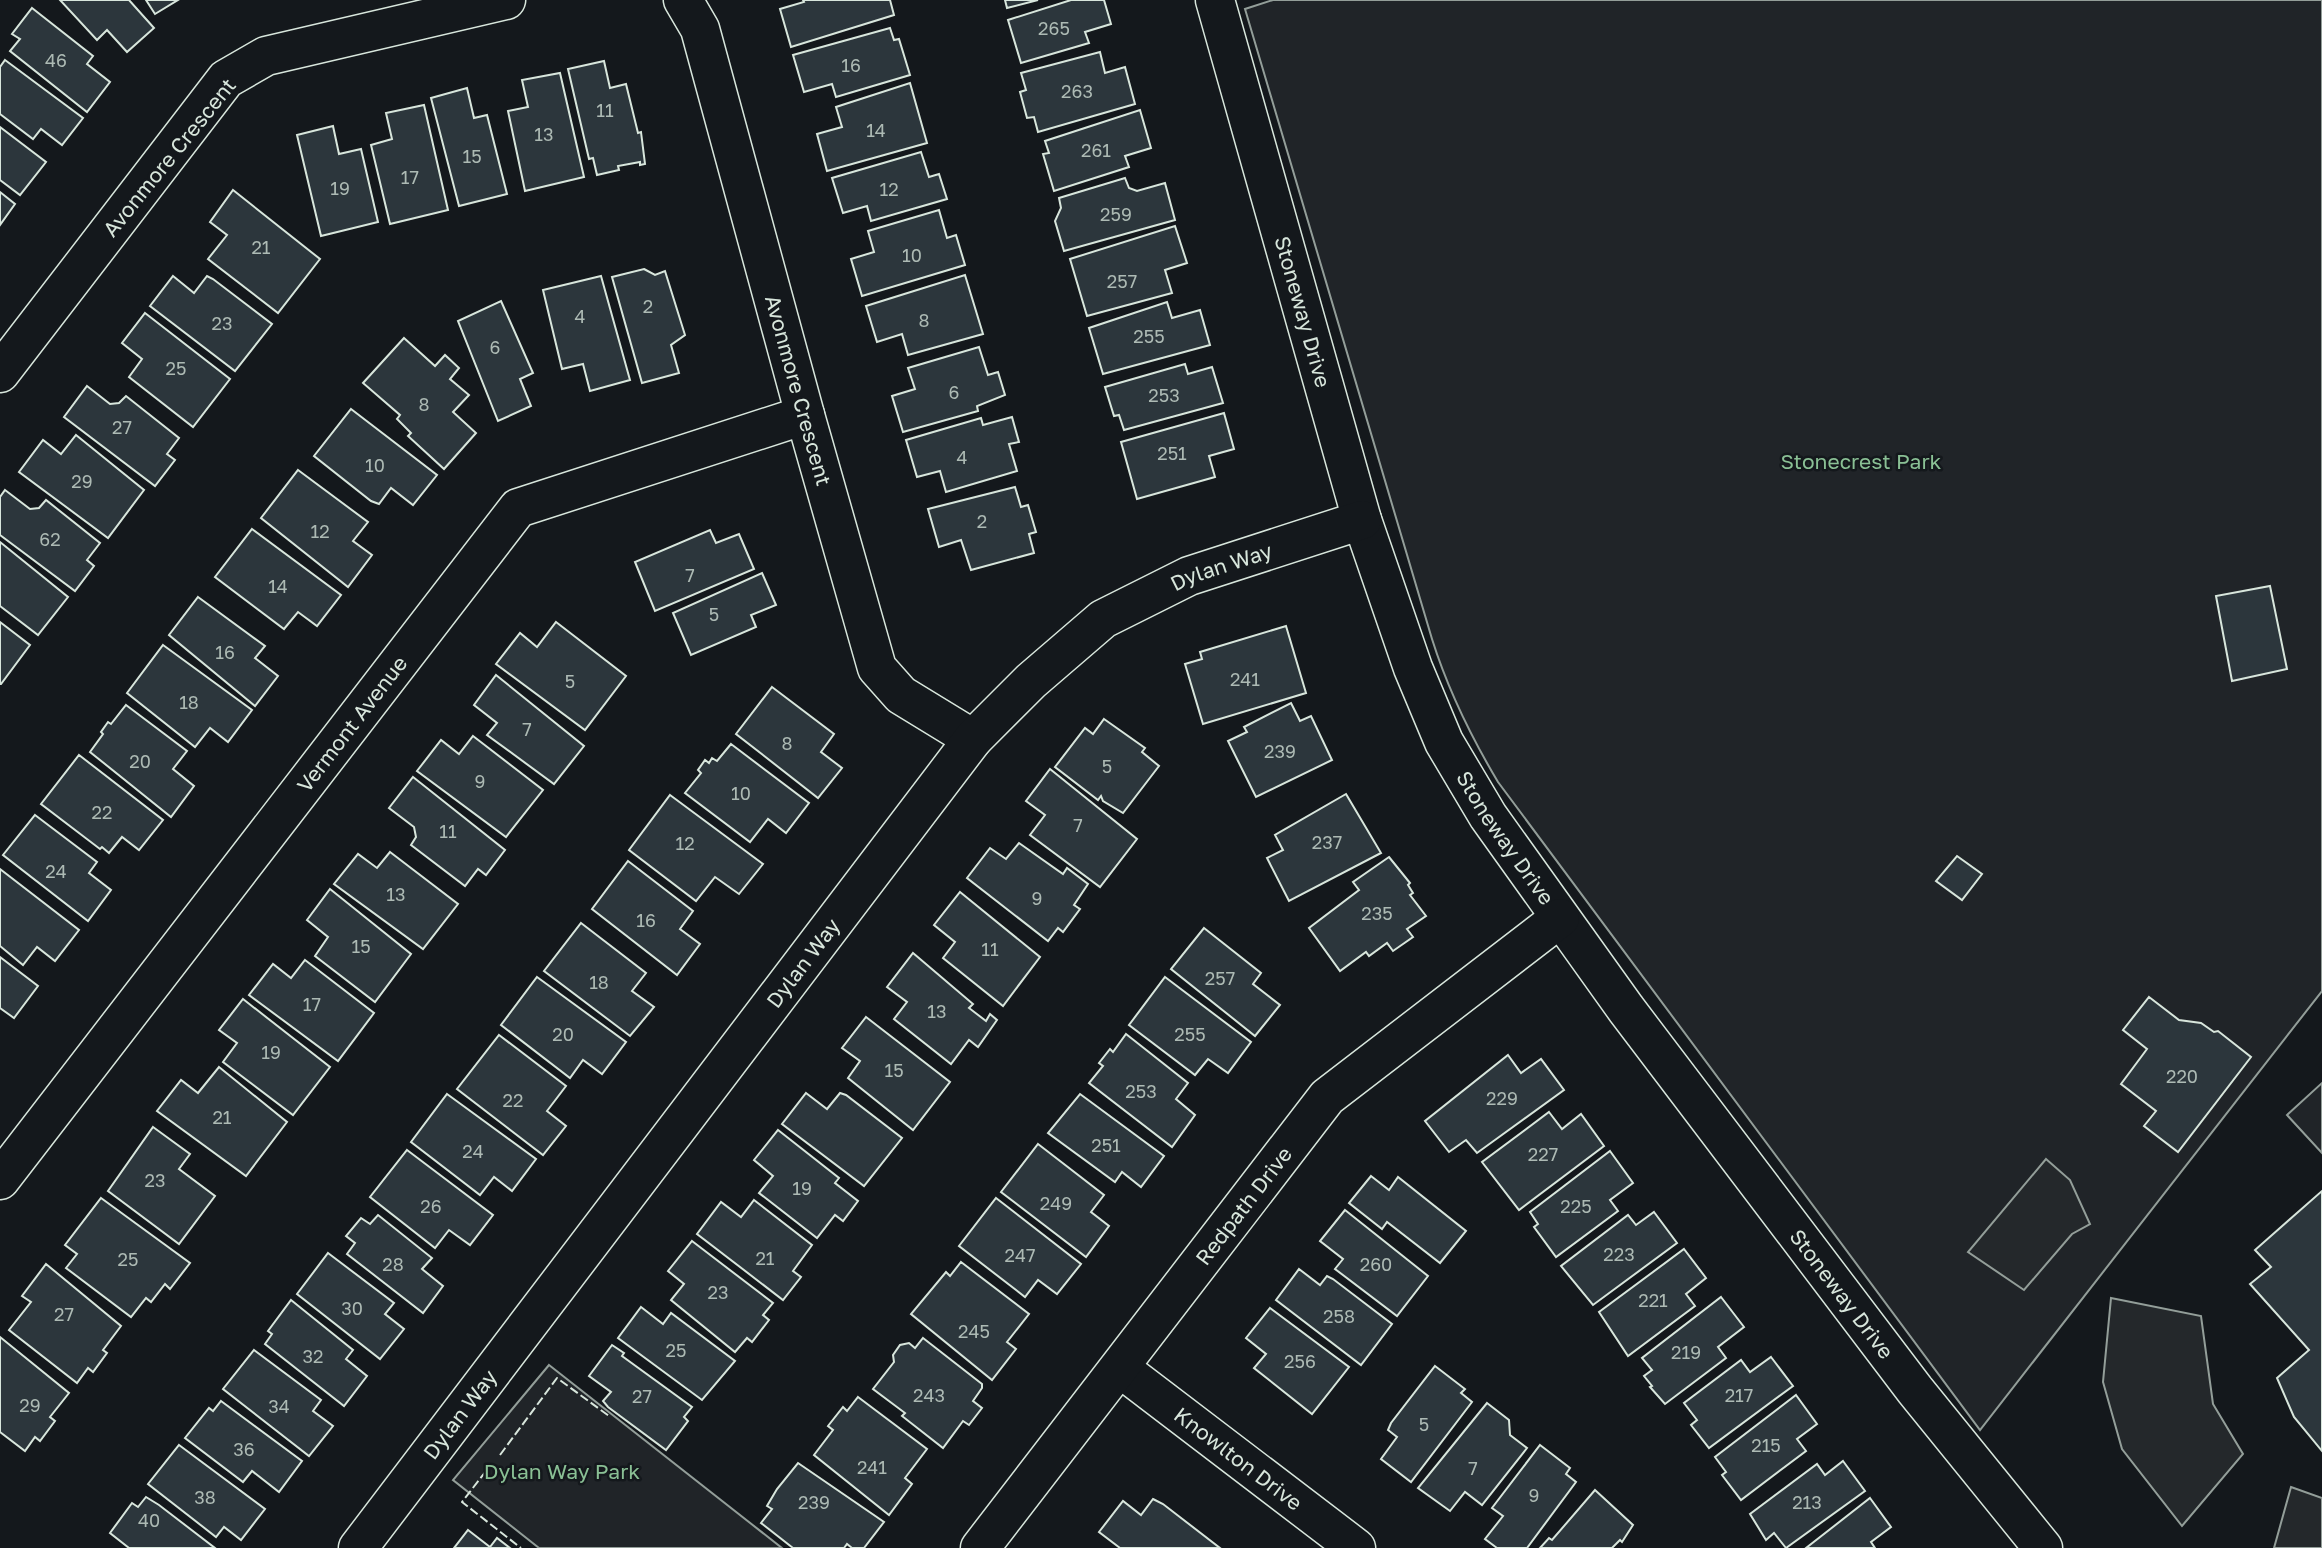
<svg xmlns="http://www.w3.org/2000/svg" width="2322" height="1548" font-family="'Golos Text',sans-serif">
  <style>
    .green { fill: #202428; stroke: #939e99; stroke-width: 2 }
    .parking { fill: #24282b; stroke: #939e99; stroke-width: 2 }
    .building { fill: #2c363c; stroke: #d8e6dc; stroke-width: 2 }
    .lines { fill: none; stroke-linecap: round; stroke-linejoin: round }
    .minor-casing { stroke: #d8e6dc; stroke-width: 41 }
    .minor { stroke: #14181c; stroke-width: 38 }
    .fence { stroke: #d8e6dc; stroke-width: 2; stroke-dasharray: 9 3.5; stroke-linecap: butt }
    .labels { text-anchor: middle; dominant-baseline: central; stroke-width: 5; stroke-linejoin: round; paint-order: stroke }
    .number-label { font-size: 18px; fill: #adbab4 }
    .street-label { font-size: 21px; fill: #d8e6dc; stroke: #14181c }
    .park-label { font-size: 21px; fill: #8ac095; stroke: #14181c }
  </style>
  <rect width="100%" height="100%" fill="#14181c"/>
  <g class="green">
    <path d="M 1273,0 L 2322,0 L 2322,991 L 1980,1430 L 1498,782 C 1470,735 1448,690 1432,639 L 1245,9 Z"/>
    <polygon points="2322,1083 2322,1153 2287,1115"/>
    <polygon points="549,1365 782,1548 539,1548 453,1480"/>
  </g>
  <g class="parking">
    <polygon points="2046,1159 2070,1180 2090,1224 2072,1234 2024,1290 1968,1252"/>
    <polygon points="2111,1298 2201,1316 2213,1404 2243,1454 2182,1526 2122,1449 2103,1382"/>
    <polygon points="2291,1487 2322,1498 2322,1548 2274,1548"/>
  </g>
  <g class="building">
    <polygon points="60,0 129,0 154,28 127,52 107,30 97,40"/>
    <polygon points="146,0 178,0 155,14"/>
    <polygon points="803,0 890,0 894,15 791,47 780,9 804,2"/>
    <polygon points="1005,0 1038,0 1007,8"/>
    <polygon points="1071,0 1104,0 1111,24 1085,32 1089,43 1021,63 1008,20"/>
    <polygon points="32,8 93,56 87,64 110,82 87,112 10,51 20,39 12,34"/>
    <polygon points="890,28 894,40 899,39 910,75 836,97 832,84 804,92 793,55"/>
    <polygon points="1100,52 1105,73 1125,67 1135,104 1038,132 1034,117 1027,118 1020,92 1026,90 1021,73"/>
    <polygon points="5,60 83,118 62,145 41,129 33,139 0,114 0,67"/>
    <polygon points="604,61 610,88 626,84 638,133 641,132 645,164 640,165 640,162 618,166 619,170 597,175 593,158 589,159 568,69"/>
    <polygon points="560,73 584,177 525,191 508,111 528,107 522,80"/>
    <polygon points="910,83 927,143 827,171 817,134 842,127 836,107"/>
    <polygon points="467,88 474,118 487,115 507,194 459,206 431,98"/>
    <polygon points="424,105 448,210 390,224 371,145 392,139 386,113"/>
    <polygon points="1140,110 1151,148 1125,156 1129,167 1054,191 1043,154 1049,153 1045,141"/>
    <polygon points="333,126 339,154 361,149 378,222 321,236 297,135"/>
    <polygon points="0,127 46,162 20,195 0,180"/>
    <polygon points="921,152 929,177 939,174 947,199 871,221 867,206 843,213 832,178"/>
    <polygon points="1125,178 1129,188 1137,191 1165,183 1175,220 1064,251 1055,221 1061,208 1059,198"/>
    <polygon points="233,190 320,259 278,313 208,259 227,235 210,222"/>
    <polygon points="0,192 15,204 0,225"/>
    <polygon points="939,210 947,238 956,235 965,265 862,296 851,259 874,252 868,231"/>
    <polygon points="1175,226 1187,263 1165,270 1172,293 1087,316 1070,259"/>
    <polygon points="644,269 655,275 665,271 685,335 671,345 679,373 642,383 612,277"/>
    <polygon points="965,275 983,334 908,355 902,334 877,342 866,306"/>
    <polygon points="173,276 194,293 207,276 213,279 272,324 235,371 150,306"/>
    <polygon points="601,276 630,380 590,391 583,364 562,369 543,290"/>
    <polygon points="501,301 533,373 520,379 531,406 498,421 458,321"/>
    <polygon points="1167,302 1172,318 1200,310 1210,345 1103,374 1089,328"/>
    <polygon points="145,313 230,379 193,427 129,377 142,359 122,343"/>
    <polygon points="404,338 435,366 445,355 459,368 450,379 469,395 453,412 476,433 444,469 408,436 411,433 397,419 400,415 363,383"/>
    <polygon points="979,347 988,375 998,372 1005,395 977,406 978,411 903,432 892,396 915,389 908,368"/>
    <polygon points="1185,364 1188,374 1212,367 1223,403 1124,430 1119,415 1114,416 1105,387"/>
    <polygon points="87,386 110,404 119,403 126,396 179,438 167,454 175,460 155,486 64,417"/>
    <polygon points="351,409 437,475 413,505 391,488 379,504 371,501 314,456"/>
    <polygon points="1224,413 1234,449 1209,456 1215,477 1137,499 1121,442"/>
    <polygon points="1012,417 1019,442 1009,444 1017,471 946,492 940,471 917,477 906,440 981,418 983,425"/>
    <polygon points="76,435 144,490 108,538 19,472 43,440 61,454"/>
    <polygon points="298,470 368,522 353,541 372,555 348,587 261,518"/>
    <polygon points="1015,487 1021,507 1028,505 1036,532 1029,534 1034,553 971,570 961,540 939,547 928,509"/>
    <polygon points="5,490 30,509 39,508 46,500 100,543 87,560 94,566 75,591 0,535 0,497"/>
    <polygon points="252,529 341,595 317,626 298,612 284,629 215,577"/>
    <polygon points="710,530 716,543 739,534 754,569 655,611 635,562"/>
    <polygon points="0,542 68,597 38,635 0,606"/>
    <polygon points="762,573 776,605 751,615 756,627 691,655 673,613"/>
    <polygon points="2270,586 2287,669 2232,681 2216,596"/>
    <polygon points="198,597 265,646 255,658 278,676 255,706 169,635"/>
    <polygon points="0,622 30,645 1,684 0,684"/>
    <polygon points="556,622 626,676 585,730 496,664 520,633 537,647"/>
    <polygon points="1286,626 1306,693 1203,724 1185,664 1202,659 1200,652"/>
    <polygon points="163,645 252,710 228,742 210,728 195,747 127,693"/>
    <polygon points="496,675 584,746 554,784 487,735 497,723 474,705"/>
    <polygon points="772,687 834,734 821,752 842,768 818,798 736,734"/>
    <polygon points="1291,703 1300,721 1311,716 1332,760 1256,797 1228,741 1247,732 1244,727"/>
    <polygon points="126,705 187,751 173,769 194,786 171,817 90,752 103,734 101,732 108,722 111,724"/>
    <polygon points="1104,719 1145,748 1142,752 1159,766 1123,813 1103,801 1101,796 1098,800 1055,767 1085,728 1093,734"/>
    <polygon points="473,736 543,790 506,837 417,771 441,740 459,754"/>
    <polygon points="731,744 809,803 786,833 768,819 750,842 685,793 701,773 698,770 705,760 709,763 712,758 717,761"/>
    <polygon points="79,755 163,820 139,850 122,837 109,853 102,847 100,849 41,804"/>
    <polygon points="1050,769 1137,839 1100,887 1030,835 1045,815 1026,801"/>
    <polygon points="413,777 505,850 486,875 478,869 465,886 411,845 416,837 414,827 389,808"/>
    <polygon points="1346,794 1381,853 1289,901 1267,858 1283,850 1275,835"/>
    <polygon points="670,795 763,864 739,894 715,877 696,901 629,850"/>
    <polygon points="35,815 97,862 89,873 111,890 88,921 3,855"/>
    <polygon points="1019,843 1063,874 1067,868 1088,884 1074,905 1080,909 1063,932 1058,928 1048,941 967,878 990,848 1006,859"/>
    <polygon points="390,852 458,904 423,949 334,884 358,854 377,868"/>
    <polygon points="1957,856 1982,874 1962,900 1936,881"/>
    <polygon points="1389,857 1410,883 1408,885 1413,893 1410,895 1426,916 1407,929 1413,937 1393,951 1387,943 1369,956 1366,952 1340,971 1309,928 1359,890 1353,882"/>
    <polygon points="628,861 693,911 680,929 700,944 677,975 592,909"/>
    <polygon points="0,869 79,930 55,961 37,947 23,965 0,946"/>
    <polygon points="330,889 411,954 375,1002 315,956 328,937 307,920"/>
    <polygon points="960,892 1040,957 1003,1006 943,958 955,942 934,925"/>
    <polygon points="581,923 646,973 632,991 654,1007 630,1036 544,971"/>
    <polygon points="1204,928 1261,973 1253,984 1280,1005 1255,1036 1171,969"/>
    <polygon points="913,953 973,1004 969,1008 986,1021 990,1014 997,1020 978,1047 969,1040 951,1064 894,1019 907,1002 887,987"/>
    <polygon points="0,957 38,986 14,1018 0,1008"/>
    <polygon points="305,960 374,1013 338,1061 249,995 273,964 291,978"/>
    <polygon points="537,977 626,1042 602,1074 583,1060 570,1078 501,1025"/>
    <polygon points="1165,977 1251,1042 1228,1073 1208,1059 1195,1075 1129,1025"/>
    <polygon points="2149,997 2179,1020 2201,1023 2214,1032 2218,1031 2251,1057 2178,1152 2144,1126 2156,1111 2121,1084 2147,1049 2123,1030"/>
    <polygon points="243,999 330,1067 293,1115 223,1062 237,1043 219,1030"/>
    <polygon points="866,1017 950,1082 913,1130 848,1078 860,1061 842,1048"/>
    <polygon points="1126,1034 1188,1083 1176,1099 1195,1115 1172,1147 1089,1083 1103,1066 1099,1063 1110,1049 1113,1052"/>
    <polygon points="499,1035 566,1086 547,1111 566,1126 543,1155 457,1089"/>
    <polygon points="1508,1055 1521,1073 1541,1059 1564,1090 1477,1153 1466,1140 1449,1152 1425,1121"/>
    <polygon points="219,1067 287,1122 246,1176 157,1111 181,1080 198,1093"/>
    <polygon points="806,1093 827,1109 840,1093 846,1095 902,1138 864,1186 782,1124"/>
    <polygon points="447,1094 536,1159 512,1191 494,1177 480,1195 411,1142"/>
    <polygon points="1080,1094 1164,1156 1141,1187 1122,1172 1115,1182 1048,1133"/>
    <polygon points="1549,1112 1562,1129 1581,1114 1604,1146 1519,1210 1482,1162"/>
    <polygon points="153,1127 190,1154 179,1169 215,1196 179,1244 108,1191"/>
    <polygon points="778,1130 839,1178 835,1183 858,1201 843,1221 835,1215 817,1238 759,1193 773,1176 754,1160"/>
    <polygon points="1038,1144 1104,1195 1091,1212 1109,1226 1086,1257 1001,1192"/>
    <polygon points="407,1150 493,1215 470,1245 449,1230 435,1248 370,1197"/>
    <polygon points="1610,1151 1633,1183 1610,1200 1618,1211 1556,1257 1534,1227 1538,1224 1530,1212"/>
    <polygon points="1371,1176 1389,1190 1398,1177 1466,1231 1440,1263 1387,1222 1382,1229 1349,1203"/>
    <polygon points="2322,1191 2322,1451 2294,1417 2277,1378 2309,1350 2250,1284 2271,1267 2255,1250"/>
    <polygon points="101,1198 190,1263 170,1289 165,1284 151,1302 146,1298 131,1317 66,1268 77,1254 65,1245"/>
    <polygon points="996,1198 1081,1264 1057,1294 1038,1280 1025,1297 959,1246"/>
    <polygon points="754,1200 812,1245 793,1271 801,1277 783,1300 697,1234 721,1202 741,1217"/>
    <polygon points="1345,1210 1428,1276 1397,1316 1335,1269 1343,1259 1320,1241"/>
    <polygon points="1654,1212 1677,1243 1593,1305 1561,1266 1628,1215 1636,1225"/>
    <polygon points="378,1215 432,1258 422,1269 443,1286 423,1313 347,1254 355,1243 346,1236 361,1218 370,1224"/>
    <polygon points="692,1241 773,1303 763,1315 769,1320 752,1342 747,1338 735,1352 671,1300 684,1284 668,1271"/>
    <polygon points="1684,1249 1706,1278 1686,1294 1695,1306 1628,1356 1599,1312"/>
    <polygon points="328,1253 394,1303 385,1314 404,1329 380,1359 297,1294"/>
    <polygon points="961,1262 1029,1314 1007,1342 1016,1349 992,1380 911,1314 946,1272 950,1276"/>
    <polygon points="46,1264 121,1326 103,1350 107,1353 93,1372 88,1368 77,1383 9,1330 31,1302 22,1296"/>
    <polygon points="1299,1269 1320,1285 1327,1276 1333,1279 1392,1324 1361,1365 1276,1300"/>
    <polygon points="1721,1297 1744,1327 1718,1347 1726,1358 1665,1404 1650,1387 1652,1386 1644,1376 1652,1370 1642,1358"/>
    <polygon points="291,1300 353,1350 346,1359 367,1376 344,1406 265,1344 272,1334 268,1331"/>
    <polygon points="641,1307 663,1324 671,1313 735,1361 702,1400 618,1338"/>
    <polygon points="1270,1308 1349,1367 1312,1414 1254,1368 1266,1354 1246,1338"/>
    <polygon points="0,1337 69,1393 50,1417 55,1421 40,1441 35,1437 25,1451 0,1432"/>
    <polygon points="923,1338 982,1384 982,1388 973,1401 982,1408 969,1425 963,1421 943,1448 902,1416 905,1413 873,1389 894,1362 893,1355 900,1345 909,1343 915,1348"/>
    <polygon points="612,1345 624,1353 622,1356 692,1407 684,1417 688,1421 666,1450 608,1407 603,1401 611,1392 589,1376"/>
    <polygon points="254,1350 321,1400 313,1411 333,1426 309,1456 223,1389"/>
    <polygon points="1771,1357 1793,1386 1709,1448 1691,1425 1697,1420 1684,1403 1741,1360 1750,1372"/>
    <polygon points="1435,1366 1465,1389 1461,1393 1472,1402 1411,1482 1381,1459 1397,1437 1388,1430 1391,1423"/>
    <polygon points="1796,1395 1817,1424 1797,1439 1806,1451 1741,1500 1722,1475 1726,1472 1715,1457"/>
    <polygon points="858,1397 927,1449 905,1478 912,1484 889,1515 814,1455 833,1430 828,1426 843,1407 847,1411"/>
    <polygon points="221,1401 302,1461 279,1492 252,1471 243,1482 185,1438 209,1408 213,1411"/>
    <polygon points="1487,1403 1509,1420 1510,1435 1527,1448 1482,1505 1465,1492 1450,1511 1418,1488"/>
    <polygon points="179,1445 265,1509 241,1540 224,1527 216,1537 148,1484"/>
    <polygon points="1540,1445 1570,1468 1566,1474 1576,1482 1527,1548 1497,1548 1485,1539 1503,1516 1492,1508"/>
    <polygon points="1843,1461 1865,1491 1786,1548 1774,1533 1766,1540 1750,1514 1817,1464 1825,1475"/>
    <polygon points="798,1463 884,1522 864,1548 852,1548 847,1544 844,1548 793,1548 761,1523 772,1509 767,1506 777,1489"/>
    <polygon points="1595,1490 1633,1525 1622,1542 1620,1540 1612,1548 1540,1548 1549,1538 1552,1540"/>
    <polygon points="146,1497 159,1505 215,1548 129,1548 110,1533 132,1503 138,1507"/>
    <polygon points="1870,1498 1891,1527 1871,1542 1875,1548 1806,1548"/>
    <polygon points="1153,1499 1163,1504 1220,1548 1120,1548 1099,1532 1123,1501 1141,1515"/>
    <polygon points="468,1530 490,1547 497,1538 510,1548 454,1548"/>
  </g>
  <g class="lines">
    <defs>
      <g id="minor">
        <path id="s1" d="M 683,0 L 700,29 L 805,415 L 877,668 L 901,695 L 973,739"/>
        <path id="s2" d="M 1215,0 L 1362,520 L 1413,668 L 1444,742 L 1488,816 L 1626,1009 L 1915,1390 L 2043,1548"/>
        <polyline points="0,373 226,79 266,56 506,0"/>
        <path id="s3" d="M 0,1180 L 518,508 L 805,415"/>
        <path id="s4" d="M 1120,1368 L 1356,1548"/>
        <path id="s5" d="M 358,1548 L 973,739 L 1031,681 L 1103,619 L 1189,576 L 1362,520"/>
        <path id="s6" d="M 980,1548 L 1327,1097 L 1560,918"/>
      </g>
    </defs>
    <use href="#minor" class="minor-casing"/>
    <use href="#minor" class="minor"/>
    <g class="fence">
      <polyline points="500,1455 557,1378 609,1416"/>
      <polyline points="486,1471 462,1502 521,1548"/>
    </g>
  </g>
  <g class="labels">
    <g class="number-label">
      <text x="1054" y="28">265</text>
      <text x="56" y="60">46</text>
      <text x="851" y="65">16</text>
      <text x="1077" y="91">263</text>
      <text x="605" y="110">11</text>
      <text x="876" y="130">14</text>
      <text x="544" y="134">13</text>
      <text x="1096" y="150">261</text>
      <text x="472" y="156">15</text>
      <text x="410" y="177">17</text>
      <text x="340" y="188">19</text>
      <text x="889" y="189">12</text>
      <text x="1116" y="214">259</text>
      <text x="261" y="247">21</text>
      <text x="912" y="255">10</text>
      <text x="1122" y="281">257</text>
      <text x="648" y="306">2</text>
      <text x="580" y="316">4</text>
      <text x="924" y="320">8</text>
      <text x="222" y="323">23</text>
      <text x="1149" y="336">255</text>
      <text x="495" y="347">6</text>
      <text x="176" y="368">25</text>
      <text x="954" y="392">6</text>
      <text x="1164" y="395">253</text>
      <text x="424" y="404">8</text>
      <text x="122" y="427">27</text>
      <text x="1172" y="453">251</text>
      <text x="962" y="457">4</text>
      <text x="375" y="465">10</text>
      <text x="82" y="481">29</text>
      <text x="982" y="521">2</text>
      <text x="320" y="531">12</text>
      <text x="50" y="539">62</text>
      <text x="690" y="575">7</text>
      <text x="278" y="586">14</text>
      <text x="714" y="614">5</text>
      <text x="225" y="652">16</text>
      <text x="1245" y="679">241</text>
      <text x="570" y="681">5</text>
      <text x="189" y="702">18</text>
      <text x="527" y="729">7</text>
      <text x="787" y="743">8</text>
      <text x="1280" y="751">239</text>
      <text x="140" y="761">20</text>
      <text x="1107" y="766">5</text>
      <text x="480" y="781">9</text>
      <text x="741" y="793">10</text>
      <text x="102" y="812">22</text>
      <text x="1078" y="825">7</text>
      <text x="448" y="831">11</text>
      <text x="1327" y="842">237</text>
      <text x="685" y="843">12</text>
      <text x="56" y="871">24</text>
      <text x="396" y="894">13</text>
      <text x="1037" y="898">9</text>
      <text x="1377" y="913">235</text>
      <text x="646" y="920">16</text>
      <text x="361" y="946">15</text>
      <text x="990" y="949">11</text>
      <text x="1220" y="978">257</text>
      <text x="599" y="982">18</text>
      <text x="312" y="1004">17</text>
      <text x="937" y="1011">13</text>
      <text x="563" y="1034">20</text>
      <text x="1190" y="1034">255</text>
      <text x="271" y="1052">19</text>
      <text x="894" y="1070">15</text>
      <text x="2182" y="1076">220</text>
      <text x="1141" y="1091">253</text>
      <text x="1502" y="1098">229</text>
      <text x="513" y="1100">22</text>
      <text x="222" y="1117">21</text>
      <text x="1106" y="1145">251</text>
      <text x="473" y="1151">24</text>
      <text x="1543" y="1154">227</text>
      <text x="155" y="1180">23</text>
      <text x="802" y="1188">19</text>
      <text x="1056" y="1203">249</text>
      <text x="431" y="1206">26</text>
      <text x="1576" y="1206">225</text>
      <text x="1619" y="1254">223</text>
      <text x="1020" y="1255">247</text>
      <text x="765" y="1258">21</text>
      <text x="128" y="1259">25</text>
      <text x="393" y="1264">28</text>
      <text x="1376" y="1264">260</text>
      <text x="718" y="1292">23</text>
      <text x="1653" y="1300">221</text>
      <text x="352" y="1308">30</text>
      <text x="64" y="1314">27</text>
      <text x="1339" y="1316">258</text>
      <text x="974" y="1331">245</text>
      <text x="676" y="1350">25</text>
      <text x="1686" y="1352">219</text>
      <text x="313" y="1356">32</text>
      <text x="1300" y="1361">256</text>
      <text x="929" y="1395">243</text>
      <text x="1739" y="1395">217</text>
      <text x="642" y="1396">27</text>
      <text x="30" y="1405">29</text>
      <text x="279" y="1406">34</text>
      <text x="1424" y="1424">5</text>
      <text x="1766" y="1445">215</text>
      <text x="244" y="1449">36</text>
      <text x="872" y="1467">241</text>
      <text x="1473" y="1468">7</text>
      <text x="1534" y="1495">9</text>
      <text x="205" y="1497">38</text>
      <text x="814" y="1502">239</text>
      <text x="1807" y="1502">213</text>
      <text x="149" y="1520">40</text>
    </g>
    <g class="street-label">
      <text transform="translate(169 157) rotate(-51)">Avonmore Crescent</text>
      <text stroke="none"><textPath href="#s2" startOffset="324">Stoneway Drive</textPath></text>
      <text stroke="none"><textPath href="#s1" startOffset="408">Avonmore Crescent</textPath></text>
      <text stroke="none"><textPath href="#s5" startOffset="1323">Dylan Way</textPath></text>
      <text stroke="none"><textPath href="#s3" startOffset="576">Vermont Avenue</textPath></text>
      <text stroke="none"><textPath href="#s2" startOffset="891">Stoneway Drive</textPath></text>
      <text stroke="none"><textPath href="#s5" startOffset="735">Dylan Way</textPath></text>
      <text stroke="none"><textPath href="#s6" startOffset="432">Redpath Drive</textPath></text>
      <text stroke="none"><textPath href="#s2" startOffset="1458">Stoneway Drive</textPath></text>
      <text stroke="none"><textPath href="#s5" startOffset="168">Dylan Way</textPath></text>
      <text stroke="none"><textPath href="#s4" startOffset="149">Knowlton Drive</textPath></text>
    </g>
    <g class="park-label">
      <text x="1861" y="461">Stonecrest Park</text>
      <text x="562" y="1471">Dylan Way Park</text>
    </g>
  </g>
</svg>
